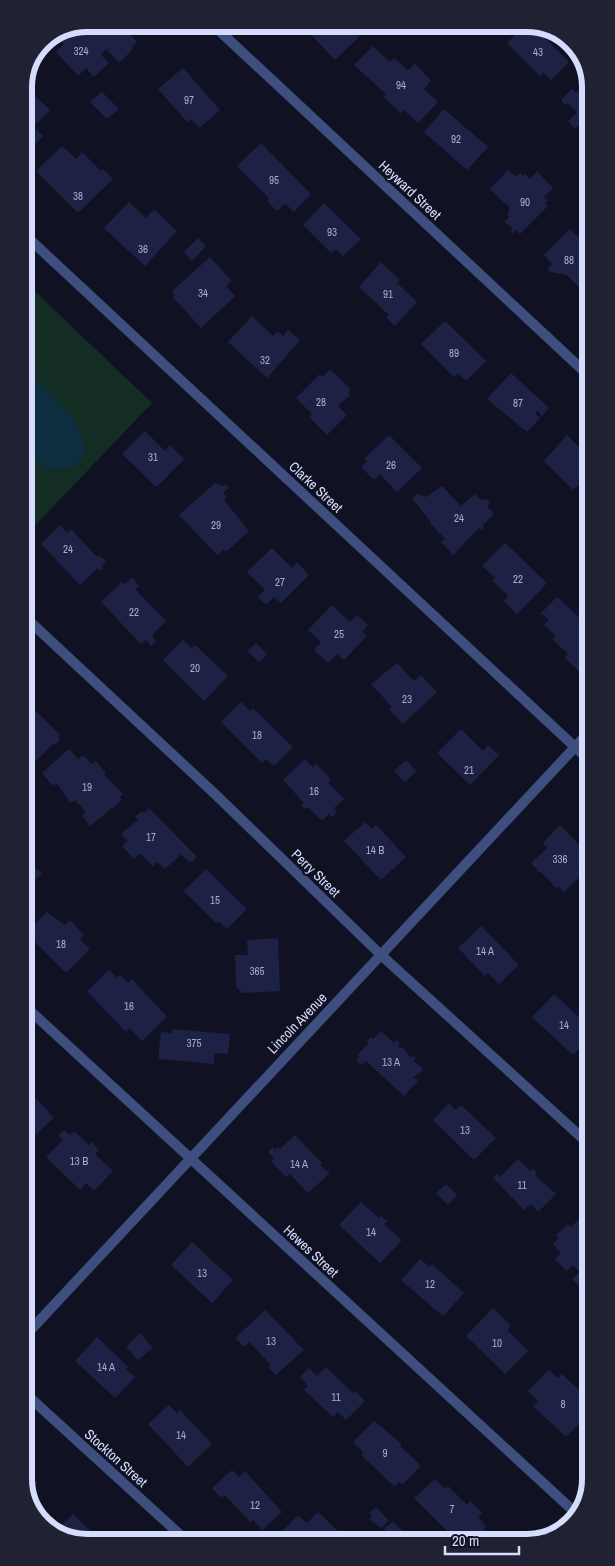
<svg xmlns="http://www.w3.org/2000/svg" width="615" height="1566" font-family="'Archivo Narrow',sans-serif">
  <style>
    .green { fill: #132d24 }
    .water { fill: #0d2e3f }
    .building { fill: #1d2143 }
    .lines { fill: none; stroke-linecap: round; stroke-linejoin: round }
    .street { stroke: #3e4f7f; stroke-width: 10 }
    .labels { text-anchor: middle; dominant-baseline: central; stroke-width: 5; stroke-linejoin: round; paint-order: stroke }
    .number-label { font-size: 11px; fill: #a7adce }
    .street-label { font-size: 14px; fill: #d5dcfc; stroke: #101223 }
    .rim { fill: none; stroke: #d5dcfc; stroke-width: 6 }
  </style>
  <rect width="100%" height="100%" fill="#101223"/>
  <polygon class="green" points="24,281 152,403 25,536"/>
  <polygon class="water" points="29,373 77,423 85,451 73,467 46,469 30,450 24,448 24,374"/>
  <g class="building">
    <polygon points="88,24 128,24 124,28 137,42 132,47 133,49 119,63 106,49 101,55 109,63 94,77 86,68 78,76 56,52 64,44 60,41 68,34 70,35 78,28"/>
    <polygon points="301,24 346,24 359,37 335,60"/>
    <polygon points="526,24 532,24 569,62 551,80 543,73 540,76 507,43"/>
    <polygon points="373,46 390,62 394,58 408,70 415,63 431,81 424,89 438,102 418,123 404,110 401,113 383,97 386,94 354,65"/>
    <polygon points="183,68 220,110 199,128 191,119 187,122 158,89"/>
    <polygon points="589,81 589,124 585,120 575,129 568,121 577,113 568,103 565,105 561,100 572,89 576,93"/>
    <polygon points="24,85 50,110 33,127 43,136 24,156"/>
    <polygon points="102,92 119,109 107,119 90,102"/>
    <polygon points="444,109 488,147 467,170 424,132"/>
    <polygon points="261,143 311,194 294,212 285,203 277,211 267,201 269,198 237,166"/>
    <polygon points="62,146 76,159 82,152 101,171 103,169 113,179 78,213 36,171"/>
    <polygon points="508,170 516,177 520,173 523,176 525,174 530,179 537,171 553,188 544,197 548,201 545,203 548,206 520,234 515,230 513,233 510,231 513,228 504,222 509,217 507,215 510,208 490,189"/>
    <polygon points="129,202 146,218 154,209 177,231 145,266 104,228"/>
    <polygon points="324,203 361,239 343,256 336,249 331,253 303,225"/>
    <polygon points="570,229 583,242 589,238 589,283 582,290 567,275 551,272 547,269 552,264 544,255"/>
    <polygon points="198,238 206,246 192,261 184,252"/>
    <polygon points="210,257 232,281 226,286 235,296 201,328 173,297 175,295 172,291"/>
    <polygon points="381,262 400,280 397,283 417,302 395,326 386,318 389,315 359,287"/>
    <polygon points="252,316 273,336 278,331 283,336 288,330 300,340 267,378 228,342"/>
    <polygon points="445,321 486,361 466,381 458,373 454,377 421,344"/>
    <polygon points="330,369 351,390 348,393 350,395 338,406 347,415 327,435 309,417 312,414 296,398 320,374 322,377"/>
    <polygon points="511,373 549,408 542,416 537,411 535,413 540,418 527,432 487,399"/>
    <polygon points="145,431 165,451 170,445 184,459 158,486 155,486 122,454"/>
    <polygon points="389,435 422,468 397,492 380,474 374,480 361,467 367,462 364,459"/>
    <polygon points="567,435 584,452 581,455 590,463 590,489 587,492 579,484 573,490 544,461"/>
    <polygon points="215,483 223,486 226,484 229,488 223,493 227,497 224,500 249,531 226,552 224,549 217,555 179,515"/>
    <polygon points="442,486 461,506 475,494 481,500 487,499 490,503 487,506 494,514 483,525 484,527 481,530 479,528 453,555 441,542 445,539 430,523 431,522 412,498 418,494 426,497"/>
    <polygon points="60,525 67,533 71,529 97,557 99,555 106,561 101,566 103,568 100,571 98,568 80,585 41,544"/>
    <polygon points="505,543 547,583 517,614 504,601 508,596 492,580 495,578 482,566"/>
    <polygon points="272,548 292,568 297,562 309,575 281,603 274,597 266,605 258,597 265,590 247,572"/>
    <polygon points="132,577 139,586 135,589 166,621 152,635 156,641 151,646 146,640 141,644 101,602 122,582 124,585"/>
    <polygon points="557,597 583,621 590,614 590,659 579,671 565,658 568,654 552,639 556,636 544,625 549,620 541,613"/>
    <polygon points="332,605 350,622 357,615 368,625 362,632 367,636 344,660 337,654 328,663 314,650 321,642 308,630"/>
    <polygon points="183,640 192,648 195,645 228,676 204,701 163,660"/>
    <polygon points="256,643 267,654 259,662 248,651"/>
    <polygon points="397,663 414,681 421,675 437,692 403,724 389,709 392,707 371,684"/>
    <polygon points="25,700 60,735 58,738 60,740 55,745 53,744 31,766 25,760"/>
    <polygon points="241,702 250,711 253,708 293,747 274,766 266,759 262,763 221,722"/>
    <polygon points="461,729 483,751 488,745 499,755 470,785 437,753"/>
    <polygon points="69,749 78,759 83,755 92,764 96,761 106,773 104,775 123,794 119,797 122,800 90,826 82,816 86,812 75,800 70,803 57,783 53,786 42,773"/>
    <polygon points="305,759 313,767 316,764 331,779 328,783 344,799 334,808 337,812 332,817 329,814 322,821 308,807 305,809 301,805 304,803 283,780"/>
    <polygon points="406,760 416,771 405,782 394,771"/>
    <polygon points="149,808 197,857 190,863 181,854 165,869 157,862 153,866 140,853 134,859 122,846 128,841 121,834 138,820 135,817 142,811 144,813"/>
    <polygon points="365,822 372,829 376,825 406,857 381,880 344,841"/>
    <polygon points="560,825 588,854 578,864 585,872 564,892 558,886 556,888 541,872 537,872 538,870 531,863 547,848 543,843"/>
    <polygon points="25,858 42,874 29,885 31,887 27,890 29,893 25,896"/>
    <polygon points="206,869 247,909 227,929 219,921 216,923 184,891"/>
    <polygon points="47,912 65,925 70,920 84,935 80,939 90,949 66,973 26,933"/>
    <polygon points="481,926 519,965 499,984 488,973 485,976 458,948"/>
    <polygon points="278,938 280,991 243,993 236,987 235,955 248,955 247,940"/>
    <polygon points="109,970 117,978 120,975 128,983 132,979 167,1017 142,1041 130,1028 126,1032 87,991"/>
    <polygon points="554,994 591,1028 591,1037 573,1055 532,1017"/>
    <polygon points="172,1029 230,1034 228,1054 214,1053 214,1064 158,1059 161,1032 172,1033"/>
    <polygon points="381,1031 394,1043 396,1040 400,1044 398,1046 400,1048 402,1047 411,1058 413,1056 416,1058 414,1061 423,1069 420,1074 418,1073 413,1078 418,1079 417,1082 404,1096 366,1061 361,1065 356,1060 359,1057 357,1055 369,1043 367,1041 371,1037 373,1039"/>
    <polygon points="25,1086 54,1118 34,1136 27,1128 25,1130"/>
    <polygon points="449,1103 456,1110 461,1105 496,1138 474,1160 433,1120"/>
    <polygon points="64,1130 70,1135 74,1131 89,1145 92,1142 99,1150 95,1154 113,1171 94,1191 86,1183 80,1190 46,1157 63,1140 58,1136"/>
    <polygon points="295,1135 322,1163 320,1165 323,1168 330,1173 308,1193 290,1174 286,1177 271,1161 274,1158 268,1152 273,1147 275,1150 278,1147 280,1149"/>
    <polygon points="518,1159 530,1171 533,1168 537,1173 535,1175 556,1194 538,1212 531,1204 524,1210 493,1178 497,1174 500,1177"/>
    <polygon points="446,1184 457,1195 448,1205 436,1193"/>
    <polygon points="361,1202 379,1218 381,1216 387,1221 384,1224 402,1240 380,1263 339,1225"/>
    <polygon points="580,1219 591,1231 591,1284 583,1291 572,1279 580,1272 573,1265 566,1271 555,1259 561,1254 553,1244 559,1238 556,1235 568,1224 570,1227"/>
    <polygon points="192,1242 233,1280 212,1303 171,1265"/>
    <polygon points="420,1259 430,1267 432,1264 464,1293 443,1316 401,1280"/>
    <polygon points="493,1308 511,1326 507,1330 528,1351 505,1374 466,1336"/>
    <polygon points="265,1310 304,1350 276,1375 268,1367 271,1365 249,1342 244,1347 235,1338"/>
    <polygon points="140,1333 153,1348 138,1360 126,1347"/>
    <polygon points="97,1337 128,1367 126,1369 135,1377 115,1398 75,1361"/>
    <polygon points="326,1367 353,1393 355,1391 365,1401 346,1420 338,1412 333,1417 304,1390 308,1386 300,1377 309,1368 317,1376"/>
    <polygon points="549,1370 558,1378 562,1374 591,1402 591,1411 566,1437 533,1406 538,1401 528,1391"/>
    <polygon points="169,1405 177,1413 180,1410 212,1444 188,1467 148,1424"/>
    <polygon points="374,1421 402,1444 400,1446 421,1466 402,1485 399,1482 395,1487 361,1455 363,1452 353,1442"/>
    <polygon points="232,1470 239,1477 245,1471 282,1512 262,1530 253,1520 250,1522 225,1495 221,1498 212,1488"/>
    <polygon points="26,1472 38,1483 26,1495"/>
    <polygon points="435,1479 445,1489 448,1486 467,1505 470,1501 482,1513 478,1517 486,1526 484,1529 493,1538 491,1540 477,1540 475,1538 472,1540 462,1540 459,1537 456,1540 414,1498"/>
    <polygon points="376,1507 389,1521 381,1528 369,1519 372,1517 369,1513"/>
    <polygon points="318,1512 348,1541 283,1541 278,1536 298,1515 307,1523"/>
    <polygon points="73,1514 100,1540 102,1538 107,1542 83,1542 56,1531"/>
    <polygon points="393,1521 406,1535 401,1541 396,1541 384,1529"/>
    <polygon points="384,1531 394,1541 374,1541"/>
  </g>
  <g class="lines">
    <g class="street">
      <polyline points="212,24 589,376"/>
      <polyline points="24,234 590,761"/>
      <polyline points="25,617 215,794 381,955 591,1146"/>
      <polyline points="25,1006 579,1516"/>
      <polyline points="26,1335 590,731"/>
      <polyline points="26,1394 188,1542"/>
    </g>
  </g>
  <g class="labels">
    <g class="number-label">
      <text x="81" y="51">324</text>
      <text x="538" y="52">43</text>
      <text x="401" y="85">94</text>
      <text x="189" y="100">97</text>
      <text x="456" y="139">92</text>
      <text x="274" y="180">95</text>
      <text x="78" y="196">38</text>
      <text x="525" y="202">90</text>
      <text x="332" y="232">93</text>
      <text x="143" y="249">36</text>
      <text x="569" y="260">88</text>
      <text x="203" y="293">34</text>
      <text x="388" y="294">91</text>
      <text x="454" y="353">89</text>
      <text x="265" y="360">32</text>
      <text x="321" y="402">28</text>
      <text x="518" y="403">87</text>
      <text x="153" y="457">31</text>
      <text x="391" y="465">26</text>
      <text x="459" y="518">24</text>
      <text x="216" y="525">29</text>
      <text x="68" y="549">24</text>
      <text x="518" y="579">22</text>
      <text x="280" y="582">27</text>
      <text x="134" y="612">22</text>
      <text x="339" y="634">25</text>
      <text x="195" y="668">20</text>
      <text x="407" y="699">23</text>
      <text x="257" y="735">18</text>
      <text x="469" y="770">21</text>
      <text x="87" y="787">19</text>
      <text x="314" y="791">16</text>
      <text x="151" y="837">17</text>
      <text x="375" y="850">14 B</text>
      <text x="560" y="859">336</text>
      <text x="215" y="900">15</text>
      <text x="61" y="944">18</text>
      <text x="485" y="951">14 A</text>
      <text x="257" y="971">365</text>
      <text x="129" y="1006">16</text>
      <text x="564" y="1025">14</text>
      <text x="194" y="1043">375</text>
      <text x="391" y="1062">13 A</text>
      <text x="465" y="1130">13</text>
      <text x="79" y="1161">13 B</text>
      <text x="299" y="1164">14 A</text>
      <text x="522" y="1185">11</text>
      <text x="371" y="1232">14</text>
      <text x="202" y="1273">13</text>
      <text x="430" y="1284">12</text>
      <text x="271" y="1341">13</text>
      <text x="497" y="1343">10</text>
      <text x="106" y="1367">14 A</text>
      <text x="336" y="1397">11</text>
      <text x="563" y="1404">8</text>
      <text x="181" y="1435">14</text>
      <text x="385" y="1453">9</text>
      <text x="255" y="1505">12</text>
      <text x="452" y="1509">7</text>
    </g>
    <g class="street-label">
      <text transform="translate(410 190) rotate(43)">Heyward Street</text>
      <text transform="translate(316 487) rotate(43)">Clarke Street</text>
      <text transform="translate(316 873) rotate(44)">Perry Street</text>
      <text transform="translate(297 1023) rotate(-46)">Lincoln Avenue</text>
      <text transform="translate(311 1251) rotate(43)">Hewes Street</text>
      <text transform="translate(116 1458) rotate(42)">Stockton Street</text>
    </g>
  </g>
  <path d="M0 0H615V1566H0ZM87 32H527A55 55 0 0 1 582 87V1479A55 55 0 0 1 527 1534H87A55 55 0 0 1 32 1479V87A55 55 0 0 1 87 32Z" fill="#202234" fill-rule="evenodd"/>
  <path class="rim" d="M87 32H527A55 55 0 0 1 582 87V1479A55 55 0 0 1 527 1534H87A55 55 0 0 1 32 1479V87A55 55 0 0 1 87 32Z"/>
  <path d="M445 1546v8h74v-8" fill="none" stroke="#d5dcfc" stroke-width="2.5"/>
  <text x="452" y="1546" font-size="15" fill="#d5dcfc" stroke="#101223" stroke-width="4" paint-order="stroke">20 m</text>
</svg>
